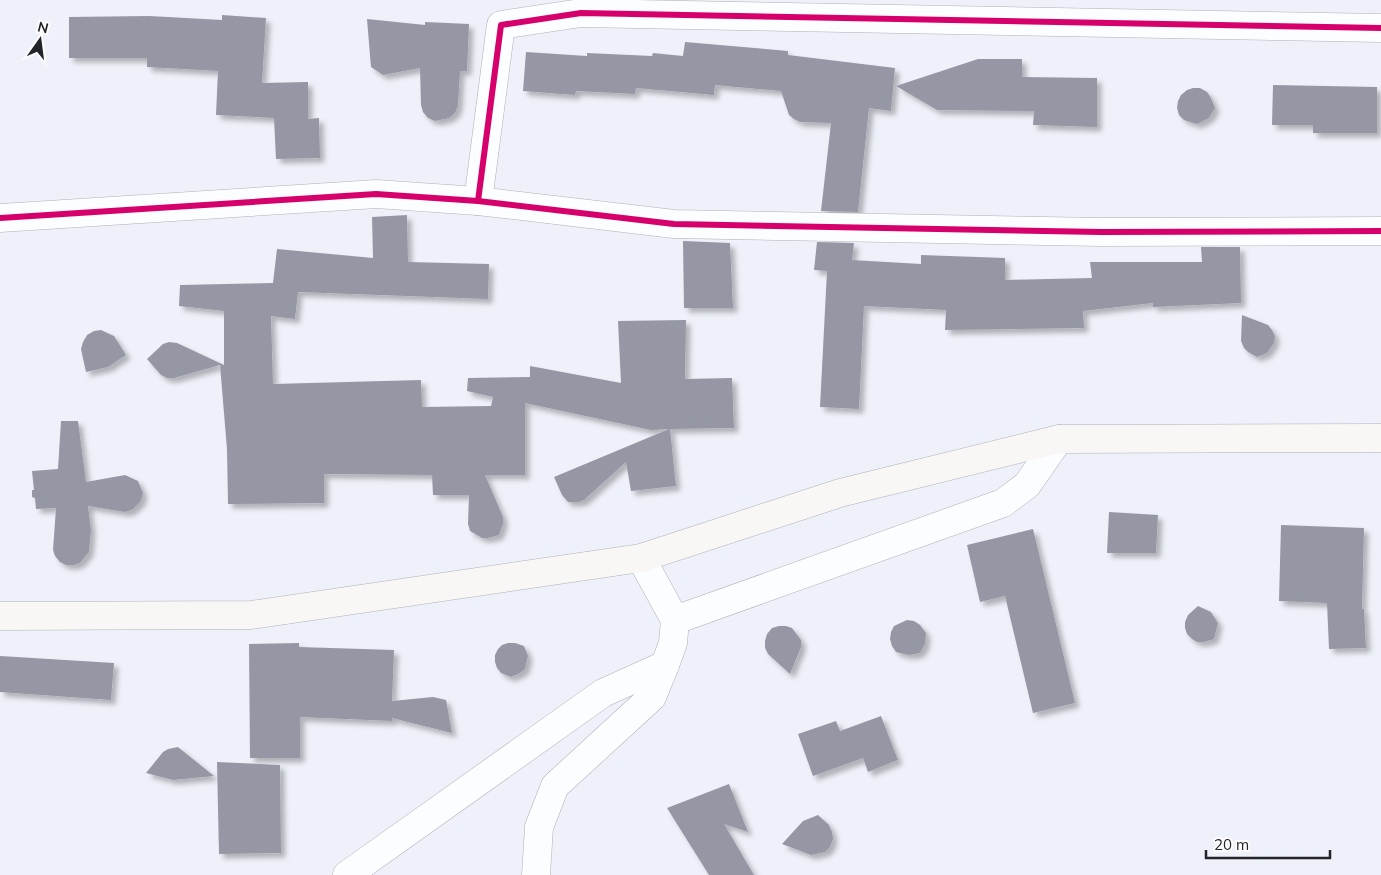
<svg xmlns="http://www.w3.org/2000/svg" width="1381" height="875" font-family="Mulish,sans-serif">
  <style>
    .building { fill: #9598a4; filter: url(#shadow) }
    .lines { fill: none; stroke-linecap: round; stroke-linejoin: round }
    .street-casing { stroke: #aeb1b6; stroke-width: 29 }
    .secondary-casing { stroke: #aeb1b6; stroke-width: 29 }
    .street { stroke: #fcfdfe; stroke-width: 28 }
    .secondary { stroke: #f9f7f6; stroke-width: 28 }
    .cycleway-casing { stroke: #fcfcfc; stroke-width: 9 }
    .cycleway { stroke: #d6006c; stroke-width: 6 }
  </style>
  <defs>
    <filter id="shadow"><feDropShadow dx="4.5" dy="4.5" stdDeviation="2.5" flood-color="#0004"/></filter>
  </defs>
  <rect width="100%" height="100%" fill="#eef1f9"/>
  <g class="building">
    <polygon points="222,15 266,18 262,83 308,82 308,119 319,118 320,158 276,159 274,118 216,115 218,71 147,67 147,58 69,58 69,17 149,16 222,20"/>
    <polygon points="367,19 425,25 425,22 469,24 467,71 460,71 458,106 455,113 449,118 435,121 428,118 423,112 421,105 420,68 383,75 371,67"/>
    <polygon points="685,42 788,51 788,55 895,68 891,111 869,108 858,212 821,211 831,123 800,122 794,119 789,115 781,91 715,85 714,95 636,88 635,94 576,91 575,95 523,91 526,52 587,56 587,53 652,56 653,53 683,56"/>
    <polygon points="978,59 1022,59 1022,77 1097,78 1097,127 1033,125 1034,111 937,110 896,86"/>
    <polygon points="1273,85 1377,87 1377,133 1313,133 1313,125 1272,125"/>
    <polygon points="1193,88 1200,88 1207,92 1211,98 1215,108 1209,118 1197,124 1184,120 1179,115 1177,108 1178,101 1181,95 1187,90"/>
    <polygon points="407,215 408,262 489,264 488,299 298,292 295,319 271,316 273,384 421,380 422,407 491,406 493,397 467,391 468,378 530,377 530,366 621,383 618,321 686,320 685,379 732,378 734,428 670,429 676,486 631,491 626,462 584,500 579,502 568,502 562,495 554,477 669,429 651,430 525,403 525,475 485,475 503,517 503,524 499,535 488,538 482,538 470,531 468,524 469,495 433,495 432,475 324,474 324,503 228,504 227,449 220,365 174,378 167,378 161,375 147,359 163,344 169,342 177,343 224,365 224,311 179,306 180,285 273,283 277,249 373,258 372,217"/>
    <polygon points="683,241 730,243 733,308 684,308"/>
    <polygon points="817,242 854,243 852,260 921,264 921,255 1005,258 1005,280 1092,278 1090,262 1202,262 1201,247 1240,247 1241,303 1153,307 1153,303 1083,311 1084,328 945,330 946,310 864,306 859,409 820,407 827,271 814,270"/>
    <polygon points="1242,315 1268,325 1272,330 1275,336 1274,343 1267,353 1257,357 1248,352 1244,348 1241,341"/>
    <polygon points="101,330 114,336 126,355 108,367 86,372 81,349 83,342 87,335 94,331"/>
    <polygon points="61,421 78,421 86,482 125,475 138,481 143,493 141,501 132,510 125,512 88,506 91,530 89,552 80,563 74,565 66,565 60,562 55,556 53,550 56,508 36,509 35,498 32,497 32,490 34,490 32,471 58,469"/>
    <polygon points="1109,512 1158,515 1156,553 1107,553"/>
    <polygon points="1281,525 1364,528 1362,609 1364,609 1366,648 1329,649 1327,603 1279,601"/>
    <polygon points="1033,529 1075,703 1033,713 1005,596 980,602 967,545"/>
    <polygon points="1198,606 1211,612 1218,623 1214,639 1204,642 1197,642 1192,639 1187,634 1185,628 1185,622 1188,615"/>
    <polygon points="907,620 914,621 920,625 926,633 925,644 920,653 909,655 896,652 892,646 890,639 891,632 894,626"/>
    <polygon points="779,626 786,626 792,628 801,640 801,647 790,674 768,654 765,648 765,641 767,634 772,628"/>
    <polygon points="299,643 299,647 394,650 392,701 433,697 446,700 452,733 392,718 392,721 300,717 300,758 250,758 249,644"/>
    <polygon points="508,643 515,643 524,646 528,656 525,669 520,673 511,677 501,673 497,668 495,662 495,655 498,649 502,645"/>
    <polygon points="0,656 114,663 111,700 0,692"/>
    <polygon points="881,716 898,760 868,772 863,758 813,776 798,734 836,721 840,731"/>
    <polygon points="178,747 214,776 173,780 146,773 163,752 168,749"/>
    <polygon points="217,762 280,765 281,853 219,854"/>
    <polygon points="729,784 748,832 724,824 754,875 709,875 667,808"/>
    <polygon points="818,815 829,825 832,832 833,839 830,847 825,852 811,855 782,844 803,821"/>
  </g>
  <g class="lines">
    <defs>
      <g id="street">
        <polyline points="478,201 501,25 581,13 1381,28"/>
        <polyline points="0,218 376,194 478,201 674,224 1101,232 1381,231"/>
        <polyline points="675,620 1003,503 1027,485 1059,439"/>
        <polyline points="347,875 603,693 665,665 673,643 675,620 641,558"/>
        <polyline points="536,875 539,827 555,786 652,697 665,665"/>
      </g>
      <polyline id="secondary" points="0,616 251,615 641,558 840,493 1059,439 1381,438"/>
    </defs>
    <use href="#street" class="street-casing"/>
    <use href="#secondary" class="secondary-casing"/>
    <use href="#street" class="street"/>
    <use href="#secondary" class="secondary"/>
    <defs>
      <g id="cycleway">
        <polyline points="478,201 501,25 581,13 1381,28"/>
        <polyline points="0,218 376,194 478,201 674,224 1101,232 1381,231"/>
      </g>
    </defs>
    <use href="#cycleway" class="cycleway-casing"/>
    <use href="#cycleway" class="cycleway"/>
  </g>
  <g transform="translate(40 40) rotate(14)" stroke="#fcfcfc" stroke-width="4" paint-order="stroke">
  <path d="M0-4L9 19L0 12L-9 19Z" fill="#222429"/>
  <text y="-8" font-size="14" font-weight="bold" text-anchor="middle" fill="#222429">N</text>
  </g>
  <path d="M1206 850v8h124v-8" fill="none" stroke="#222429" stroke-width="2.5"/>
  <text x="1214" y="850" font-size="15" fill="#222429" stroke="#fcfcfc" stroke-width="4" paint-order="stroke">20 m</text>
</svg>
